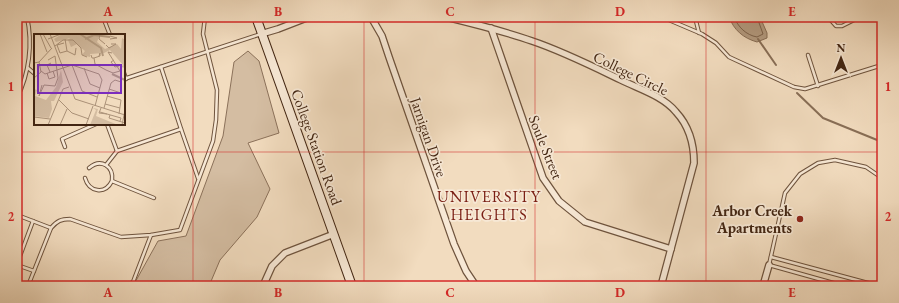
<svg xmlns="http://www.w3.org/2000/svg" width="899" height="303" font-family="'EB Garamond',serif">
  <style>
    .green { fill: #d4bda2; stroke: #8b715a }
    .water { fill: #b69e84; stroke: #886e56 }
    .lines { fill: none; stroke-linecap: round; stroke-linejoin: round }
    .shore { stroke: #7c624b; stroke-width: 1 }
    .stream { stroke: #886e56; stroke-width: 2 }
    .lane-casing { stroke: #6e533d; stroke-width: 4.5 }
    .street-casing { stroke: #6e533d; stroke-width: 8 }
    .secondary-casing { stroke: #422512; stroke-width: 10 }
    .lane { stroke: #f7e8d5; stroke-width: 2.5 }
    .street { stroke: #f7e8d5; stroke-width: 5.5 }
    .secondary { stroke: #f7e8d5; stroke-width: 8 }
    .grid { fill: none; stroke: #d62828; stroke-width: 1; stroke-opacity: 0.55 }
    .poi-dot { fill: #8f2418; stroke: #f7e8d5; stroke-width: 1.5 }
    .labels { text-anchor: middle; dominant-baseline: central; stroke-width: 3.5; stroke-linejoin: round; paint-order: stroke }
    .street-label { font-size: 15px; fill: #422512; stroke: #f7e8d5 }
    .poi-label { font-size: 15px; font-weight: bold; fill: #422512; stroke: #f7e8d5; text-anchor: end }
    .neighbourhood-label { font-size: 16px; letter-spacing: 1px; fill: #7a1f14; stroke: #f7e8d5 }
    .inset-river { fill: none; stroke: #b69e84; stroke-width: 2 }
    .inset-road { fill: none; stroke: #ac937a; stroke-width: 1 }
    .view { fill: #7b2cbf; fill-opacity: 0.15; stroke: #7b2cbf; stroke-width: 2 }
    .inset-edge { fill: none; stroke: #422512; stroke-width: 2 }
    .neatline { fill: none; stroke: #d62828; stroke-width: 1.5 }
    .grid-label { font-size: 13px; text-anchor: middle; font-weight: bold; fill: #d62828 }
  </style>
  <rect width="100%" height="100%" fill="#f2dcbf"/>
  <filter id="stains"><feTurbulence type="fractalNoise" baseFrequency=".005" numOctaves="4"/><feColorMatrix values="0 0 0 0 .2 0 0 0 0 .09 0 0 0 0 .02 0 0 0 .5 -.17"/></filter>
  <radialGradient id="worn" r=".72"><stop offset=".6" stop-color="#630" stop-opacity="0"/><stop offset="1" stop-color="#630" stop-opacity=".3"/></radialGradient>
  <polygon class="green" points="248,51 259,61 279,133 248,143 270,189 257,217 220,260 209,286 133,286 158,241 186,236 223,136 234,62"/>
  <path class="water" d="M 729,17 L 760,17 L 767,33 L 767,38 L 757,42 C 743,38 734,30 729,17 Z"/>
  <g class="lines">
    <path class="shore" d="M 734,17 C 738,27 746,35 757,37 L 763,34 L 757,17"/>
    <g class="stream">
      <polyline points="758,39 776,65"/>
      <polyline points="797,93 823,118 882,142"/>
    </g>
    <defs>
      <g id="lane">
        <polyline points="103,17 110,35"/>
        <polyline points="662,17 702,34 716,43 729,57 794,87 805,89 882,65"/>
        <polyline points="695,17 699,33"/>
        <polyline points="828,17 836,26 842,26 860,17"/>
        <polyline points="879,17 882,27"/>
        <polyline points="808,55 818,86"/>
        <polyline points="28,68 35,74"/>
        <polyline points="124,73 126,79"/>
        <polyline points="124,79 261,34"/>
        <path d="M 17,98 C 29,74 33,44 27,17"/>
        <polyline points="107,124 117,151 181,129 161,67"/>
        <polyline points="181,129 198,178"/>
        <polyline points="65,147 62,139 96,124"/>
        <polyline points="106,165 117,151"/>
        <path d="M 85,178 C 89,192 105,195 112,181 C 114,166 101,158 89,168"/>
        <polyline points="112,181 154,198"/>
        <polyline points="17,215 51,228"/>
        <polyline points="771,257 879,286"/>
        <polyline points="17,264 33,221"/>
        <polyline points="17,265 34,271"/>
        <path d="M 28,286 L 51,228 C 57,221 61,219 70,219 L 121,237 L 151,235 L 180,230 L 213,141 L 216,120 L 217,90 L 203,34 L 205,17"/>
        <polyline points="124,286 133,282 151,235"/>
        <polyline points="844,286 769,265 785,193 800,174 818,163 835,160 866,167 882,178"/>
      </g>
      <g id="street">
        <polyline points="371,17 382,36 389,57 454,244 466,271 476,286"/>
        <path d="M 446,17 C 475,24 504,31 532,41 C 562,51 592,66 621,80 C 639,89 663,96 676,112 C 689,126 694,145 694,163 L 661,286"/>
        <polyline points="491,28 543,178 559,201 585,222 671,249"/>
        <polyline points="261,34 278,29 309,17"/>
        <polyline points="263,286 272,266 285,253 334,234"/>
        <polyline points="763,286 769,265"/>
      </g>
      <polyline id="secondary" points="256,17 352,286"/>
    </defs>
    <use href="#lane" class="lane-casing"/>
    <use href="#street" class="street-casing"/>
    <use href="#secondary" class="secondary-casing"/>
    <use href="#lane" class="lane"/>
    <use href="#street" class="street"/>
    <use href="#secondary" class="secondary"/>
  </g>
  <path class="grid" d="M 193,17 L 193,286M 364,17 L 364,286M 535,17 L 535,286M 706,17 L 706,286M 17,152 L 882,152"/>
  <circle class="poi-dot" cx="800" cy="219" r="4"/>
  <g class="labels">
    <g class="street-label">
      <text transform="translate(631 73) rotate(26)">College Circle</text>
      <text transform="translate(429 137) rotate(71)">Jarnigan Drive</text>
      <text transform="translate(317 147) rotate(70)">College Station Road</text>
      <text transform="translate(546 147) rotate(68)">Soule Street</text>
    </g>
    <g class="poi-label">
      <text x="792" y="210">Arbor Creek<tspan x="792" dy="17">Apartments</tspan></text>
    </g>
    <g class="neighbourhood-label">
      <text x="489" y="196">UNIVERSITY<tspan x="489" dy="18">HEIGHTS</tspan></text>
    </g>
  </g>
  <g transform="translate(34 34)">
    <rect width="91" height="91" fill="#f2dcbf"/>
    <path d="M 28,0 L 66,0 L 63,8 L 71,15 L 83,10 L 87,15 L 88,4 L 91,6 L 91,34 L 87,33 L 89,31 L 76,16 L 70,19 L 56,20 L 56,23 L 48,21 L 51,17 L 43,10 L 37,13 L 34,6 L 36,4 L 22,8 L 20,5 ZM 27,36 L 29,48 L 20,67 L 17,67 L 18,75 L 15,84 L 0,82 L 0,55 L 3,56 L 1,62 L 12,66 L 22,53 ZM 59,74 L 64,75 L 62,82 L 84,91 L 56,91 L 62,76 Z" fill="#d4bda2"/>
    <path class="inset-river" d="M 46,0 L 67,14 L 69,22M 51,5 L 60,1 L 76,3M 78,40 L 91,46"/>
    <path class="inset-road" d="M 6,0 L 13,18M 9,0 L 17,14M 16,0 L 41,65 L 91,81M 66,0 L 65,5 L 71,10M 14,5 L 27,0M 76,5 L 83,4 L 76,2M 30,9 L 23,11 L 26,19 L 33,17 L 31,5M 72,11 L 75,14 L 82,10 L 77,10M 21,12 L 29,6 L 39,6 L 47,14 L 48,21 L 53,23M 33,17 L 41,21 L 42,14M 57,21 L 58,24 L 60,24 L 66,22 L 66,19 L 65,22M 60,24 L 61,30 L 72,36 L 79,39 L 86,37 L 74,18 L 78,19M 80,26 L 77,28 L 81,33 L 85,32M 0,29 L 5,28 L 18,14M 38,31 L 48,57 L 63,63M 50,34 L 56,50 L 66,54M 7,37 L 11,40 L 38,31 L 65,40 L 68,46 L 61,72M 16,38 L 13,31 L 17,29M 13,39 L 15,45 L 21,43 L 19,37M 0,44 L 7,38 L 5,28M 8,51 L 5,62 L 10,51 L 21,52 L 24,44 L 21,22 L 14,26M 73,62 L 87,66 L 85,80M 25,66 L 38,79 L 55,85M 71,70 L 86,74M 67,74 L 65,79 L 73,80M 70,74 L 77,49 L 81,46 L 87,48 L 87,59 L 75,55M 66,78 L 87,84 L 86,87M 76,81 L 75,84 L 91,89M 0,83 L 16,85M 14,91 L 29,55 L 35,53M 26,91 L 33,75M 52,91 L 59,72M 88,91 L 91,76"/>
    <path class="view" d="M 4,31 L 87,31 L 87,59 L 4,59 Z"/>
    <rect width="91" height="91" class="inset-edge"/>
  </g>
  <rect width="899" height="303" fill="none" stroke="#f2dcbf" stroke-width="44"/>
  <g transform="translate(841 58)" stroke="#f7e8d5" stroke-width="3" paint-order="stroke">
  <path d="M0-3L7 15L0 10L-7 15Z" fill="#422512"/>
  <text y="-6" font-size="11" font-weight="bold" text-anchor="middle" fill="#422512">N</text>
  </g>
  <rect x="22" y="22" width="855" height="259" class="neatline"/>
  <g class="grid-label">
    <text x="108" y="16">A</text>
    <text x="278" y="16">B</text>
    <text x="450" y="16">C</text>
    <text x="620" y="16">D</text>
    <text x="792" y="16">E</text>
    <text x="11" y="91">1</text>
    <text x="888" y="91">1</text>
    <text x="11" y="221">2</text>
    <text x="888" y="221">2</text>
    <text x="108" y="297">A</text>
    <text x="278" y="297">B</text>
    <text x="450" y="297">C</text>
    <text x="620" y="297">D</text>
    <text x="792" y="297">E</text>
  </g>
  <rect width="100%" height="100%" filter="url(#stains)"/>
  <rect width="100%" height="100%" fill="url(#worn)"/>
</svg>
